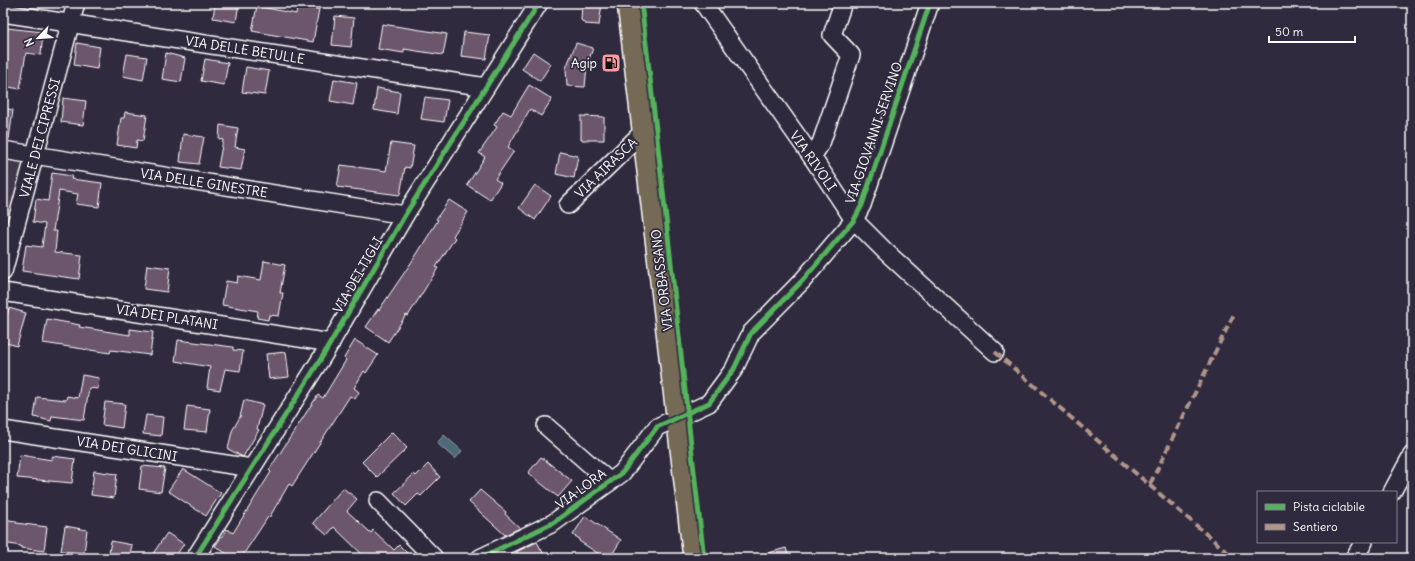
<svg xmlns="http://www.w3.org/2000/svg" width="1415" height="561" font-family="Delius,sans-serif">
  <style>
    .built { fill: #41374b }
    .water { fill: #4e6877; stroke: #95a4ad }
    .building { fill: #6c566c; stroke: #fff }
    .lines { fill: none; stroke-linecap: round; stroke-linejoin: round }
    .minor-casing { stroke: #fff; stroke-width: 20 }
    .major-casing { stroke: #fff; stroke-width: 24 }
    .minor { stroke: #2f2a3d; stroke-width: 17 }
    .major { stroke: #756a55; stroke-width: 21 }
    .quiet { stroke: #b2968c; stroke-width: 4; stroke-dasharray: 8 4; stroke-linecap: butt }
    .cycleway-casing { stroke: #2f2a3d; stroke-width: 8 }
    .cycleway { stroke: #56b35d; stroke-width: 5 }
    .labels { text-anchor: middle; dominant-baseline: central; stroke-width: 3.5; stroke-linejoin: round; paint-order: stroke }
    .street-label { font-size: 13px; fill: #fff; stroke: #2f2a3d }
    .poi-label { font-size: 13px; fill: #fff; stroke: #2f2a3d; text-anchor: end }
  </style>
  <rect width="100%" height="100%" fill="#2f2a3d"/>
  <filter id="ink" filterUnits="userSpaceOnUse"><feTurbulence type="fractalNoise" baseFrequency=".025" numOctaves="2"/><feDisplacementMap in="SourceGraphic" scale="8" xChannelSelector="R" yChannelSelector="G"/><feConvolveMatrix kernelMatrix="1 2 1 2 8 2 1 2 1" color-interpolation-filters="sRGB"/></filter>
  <g filter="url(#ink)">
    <polygon class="built" points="3,160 23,163 3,237"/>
    <polygon class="water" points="444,435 462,451 455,459 437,443"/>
    <g class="building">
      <polygon points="215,3 239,3 236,22 213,18"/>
      <polygon points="582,3 602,3 599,25 585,24 581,20"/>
      <polygon points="257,6 296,14 297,8 319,9 313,42 252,31"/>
      <polygon points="335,16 354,18 351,47 332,45"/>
      <polygon points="382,24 447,34 443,55 404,49 404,53 378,49"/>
      <polygon points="7,28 43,32 41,55 26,53 20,89 3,86 3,64"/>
      <polygon points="464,32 490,35 486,59 461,56"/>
      <polygon points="77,43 100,47 97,69 74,65"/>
      <polygon points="576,43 593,48 587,65 585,87 567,86 566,68"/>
      <polygon points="533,52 551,64 540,81 522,69"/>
      <polygon points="166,53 185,58 181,82 162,79"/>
      <polygon points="127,54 147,57 143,80 123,76"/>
      <polygon points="205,59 228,63 224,85 201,81"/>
      <polygon points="246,67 269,71 265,95 242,92"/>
      <polygon points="334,79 357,83 353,105 330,101"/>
      <polygon points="529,85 552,99 541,116 530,109 508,147 514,151 495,179 501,183 490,200 467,185 485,157 479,153 497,127 494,125 503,111 511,115"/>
      <polygon points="377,88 400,92 397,114 374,110"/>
      <polygon points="425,97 448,100 444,122 421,119"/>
      <polygon points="63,98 86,101 83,125 61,122"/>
      <polygon points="3,108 13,110 9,139 3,138"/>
      <polygon points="125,112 147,115 143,141 137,140 136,148 117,145 121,118 124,118"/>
      <polygon points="581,116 604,117 604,140 581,140"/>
      <polygon points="220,125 238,128 235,147 245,149 241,170 218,167 223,140 219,139"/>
      <polygon points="183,134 204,137 199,164 180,162"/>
      <polygon points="391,143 414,146 410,168 405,167 400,195 337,187 341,165 386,171"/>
      <polygon points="560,152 578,156 574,178 556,174"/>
      <polygon points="52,173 72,176 71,179 102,183 99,207 76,204 78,194 59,191 53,231 57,231 55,252 82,255 79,279 22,271 26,245 42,247 45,224 33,222 36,199 48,201"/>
      <polygon points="535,185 551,196 535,220 519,208"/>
      <polygon points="449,200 468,212 453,236 455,238 436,267 438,268 408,316 406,315 388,342 366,327 378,309 379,310 417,254 438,220 436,219"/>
      <polygon points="264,261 285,265 280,293 283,293 279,316 269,315 268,320 257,318 258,311 222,305 226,281 237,283 238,276 261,280"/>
      <polygon points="147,265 170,268 167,292 144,289"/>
      <polygon points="9,308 26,313 17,346 3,342 3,329"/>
      <polygon points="47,319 80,325 79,327 130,335 130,329 153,332 150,355 111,350 110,353 43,343"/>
      <polygon points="178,340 233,347 233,350 243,351 240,371 225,369 220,390 207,388 210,367 175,361"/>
      <polygon points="355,340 378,355 366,373 364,371 354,388 359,392 355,399 350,396 292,486 289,484 269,518 268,517 241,558 233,558 215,546 227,529 233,533 271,472 269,470 306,413 318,395 323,398 346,360 344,358"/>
      <polygon points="286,352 289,377 269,379 266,354"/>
      <polygon points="82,375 99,378 98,389 89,388 84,420 52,416 51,421 34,417 37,397 66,400 67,396 78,398"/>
      <polygon points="244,400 263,405 257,429 259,430 243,457 228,449 232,431 240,417"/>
      <polygon points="105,402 125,404 122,428 102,425"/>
      <polygon points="187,406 210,409 207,432 184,430"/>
      <polygon points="146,415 163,417 161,436 143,434"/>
      <polygon points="392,432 407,448 377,477 362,462"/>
      <polygon points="20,455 52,460 52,456 75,459 72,483 17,478"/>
      <polygon points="541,457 572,481 558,497 528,473"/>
      <polygon points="428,464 440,477 421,496 418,494 406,506 394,493 414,474 416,476"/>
      <polygon points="142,466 165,468 161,492 139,489"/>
      <polygon points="183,469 221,493 206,516 168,491"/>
      <polygon points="94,471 117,474 114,498 91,495"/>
      <polygon points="343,488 357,499 347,511 371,533 373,530 394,550 399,545 412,558 366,558 334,527 327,535 313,523"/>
      <polygon points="480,490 506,512 505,514 520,528 505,535 469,502"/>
      <polygon points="585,516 621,540 610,558 602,556 579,541 580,539 573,535"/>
      <polygon points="3,519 16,521 16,523 47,527 44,551 21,548 21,546 3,543"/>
      <polygon points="65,526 87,530 84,553 61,551"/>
      <polygon points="167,533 184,544 174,558 157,558 152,555"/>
      <polygon points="111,541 132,545 129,558 108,558"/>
      <polygon points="537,542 546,558 519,558 516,552"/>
      <polygon points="786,548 789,558 761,558 761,555"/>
    </g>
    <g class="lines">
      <defs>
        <g id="minor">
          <polyline points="703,3 812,157 854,220 885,251 995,352"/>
          <polyline points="3,13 486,87"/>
          <polyline points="3,150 405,215"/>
          <polyline points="812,157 821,143 851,55 832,35 843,3"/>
          <polyline points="568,205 644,131"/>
          <polyline points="3,272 76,3"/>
          <polyline points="3,292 331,343"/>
          <polyline points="546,426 610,482"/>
          <polyline points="3,430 252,468"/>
          <polyline points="1392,492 1412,455"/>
          <polyline points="378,501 434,558"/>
          <polyline points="195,558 324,354 405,215 539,3"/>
          <polyline points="480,558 553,523 622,473 657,427 709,403 734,369 751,333 803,280 854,220 862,205 930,3"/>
          <polyline points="1354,558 1364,542"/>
        </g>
        <polyline id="major" points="628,3 694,558"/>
      </defs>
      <use href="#minor" class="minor-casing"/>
      <use href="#major" class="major-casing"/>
      <use href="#minor" class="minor"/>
      <use href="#major" class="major"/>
      <g class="quiet">
        <polyline points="995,352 1234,558"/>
        <polyline points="1150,484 1234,314"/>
      </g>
      <defs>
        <g id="cycleway">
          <path d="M 641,3 C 664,188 682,373 704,558"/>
          <polyline points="195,558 324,354 405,215 539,3"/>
          <polyline points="480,558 553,523 622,473 657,427 709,403 734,369 751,333 803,280 854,220 862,205 930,3"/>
        </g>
      </defs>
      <use href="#cycleway" class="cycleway-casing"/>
      <use href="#cycleway" class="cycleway"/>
    </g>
  </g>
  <defs>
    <symbol id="fuel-square" viewBox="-11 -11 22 22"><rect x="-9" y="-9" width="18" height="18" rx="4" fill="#ff9aa2" stroke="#2f2a3d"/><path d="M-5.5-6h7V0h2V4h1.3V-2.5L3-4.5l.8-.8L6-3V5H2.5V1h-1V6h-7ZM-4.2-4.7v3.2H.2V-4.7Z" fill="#111"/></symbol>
  </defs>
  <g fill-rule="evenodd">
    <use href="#fuel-square" x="600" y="52" width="22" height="22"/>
  </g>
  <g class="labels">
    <g class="street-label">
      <text transform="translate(245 50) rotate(9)">VIA DELLE BETULLE</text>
      <text transform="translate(874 133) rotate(-71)">VIA GIOVANNI SERVINO</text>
      <text transform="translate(40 138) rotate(-75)">VIALE DEI CIPRESSI</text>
      <text transform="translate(813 161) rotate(55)">VIA RIVOLI</text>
      <text transform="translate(606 168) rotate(-44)">VIA AIRASCA</text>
      <text transform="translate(204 183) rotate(9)">VIA DELLE GINESTRE</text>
      <text transform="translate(358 275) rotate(-60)">VIA DEI TIGLI</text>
      <text transform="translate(662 280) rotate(-97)">VIA ORBASSANO</text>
      <text transform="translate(167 317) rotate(9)">VIA DEI PLATANI</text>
      <text transform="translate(127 449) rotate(9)">VIA DEI GLICINI</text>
      <text transform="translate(581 489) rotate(-36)">VIA LORA</text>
    </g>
    <g class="poi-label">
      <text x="597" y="63">Agip</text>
    </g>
  </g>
  <rect width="1415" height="561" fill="none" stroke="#2f2a3d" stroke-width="16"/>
  <rect x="8" y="8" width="1399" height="545" fill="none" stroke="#fff" stroke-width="1.5" filter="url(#ink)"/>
  <rect x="1257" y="491" width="140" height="52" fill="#2f2a3d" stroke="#827f8b"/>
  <rect x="1265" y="504" width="20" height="6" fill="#56b35d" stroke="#827f8b"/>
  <text x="1293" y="511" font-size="12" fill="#ffffff">Pista ciclabile</text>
  <rect x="1265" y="524" width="20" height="6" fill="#b2968c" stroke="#827f8b"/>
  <text x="1293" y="531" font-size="12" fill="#ffffff">Sentiero</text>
  <g transform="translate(38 38) rotate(245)" stroke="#2f2a3d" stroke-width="3" paint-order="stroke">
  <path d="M0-3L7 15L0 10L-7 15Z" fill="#ffffff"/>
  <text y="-6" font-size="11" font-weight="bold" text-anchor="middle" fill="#ffffff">N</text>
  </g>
  <path d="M1269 36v6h86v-6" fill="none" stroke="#ffffff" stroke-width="2"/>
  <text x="1275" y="36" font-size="12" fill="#ffffff" stroke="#2f2a3d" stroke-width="3" paint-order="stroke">50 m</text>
</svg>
